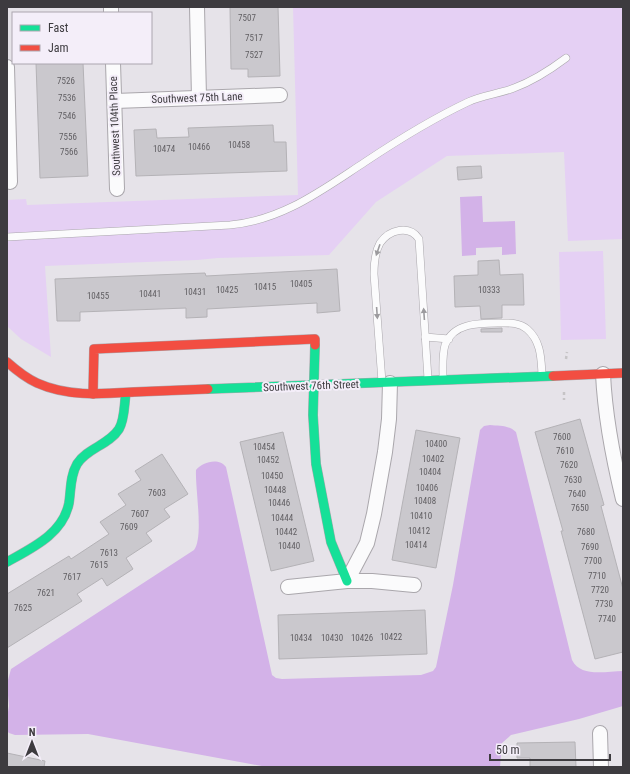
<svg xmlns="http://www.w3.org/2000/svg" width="630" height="774" font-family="'Roboto Condensed',sans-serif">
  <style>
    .green { fill: #e5d0f4 }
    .water { fill: #d3b2e8 }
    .building { fill: #cac8cd; stroke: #b4b2b6 }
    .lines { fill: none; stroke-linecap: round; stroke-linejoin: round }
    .lane-casing { stroke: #aaa7ac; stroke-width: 8 }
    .street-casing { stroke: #aaa7ac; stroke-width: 16 }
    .fast-casing { stroke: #aaa7ac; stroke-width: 10 }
    .jam-casing { stroke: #aaa7ac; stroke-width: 10 }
    .path { stroke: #c6c4c6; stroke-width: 2.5; stroke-dasharray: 3 3; stroke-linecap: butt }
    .lane { stroke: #fbfbfc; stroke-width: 7 }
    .street { stroke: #fbfbfc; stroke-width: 14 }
    .fast { stroke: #16e098; stroke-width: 9 }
    .jam { stroke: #f24e42; stroke-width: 9 }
    .oneway { fill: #9c9b9e }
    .labels { text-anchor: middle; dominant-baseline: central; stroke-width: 4; stroke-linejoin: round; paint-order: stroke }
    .number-label { font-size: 9px; fill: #605e62 }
    .street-label { font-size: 11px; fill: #3d3b3f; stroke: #f4eef9 }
  </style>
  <rect width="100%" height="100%" fill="#e6e3e9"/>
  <g class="green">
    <polygon points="293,7 623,7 623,239 568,241 564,152 447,156 376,202 329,255 218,258 197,260 45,266 51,357 21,339 7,326 7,200 26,199 27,205 298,195"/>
    <polygon points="603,251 606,339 561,340 559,252"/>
  </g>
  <g class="water">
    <polygon points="482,196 483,222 515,221 516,254 502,255 502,247 476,248 476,255 462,256 460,197"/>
    <path d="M 490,425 C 499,426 509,425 516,432 L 572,660 C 581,678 606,671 623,671 L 623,706 L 579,719 L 511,735 L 502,743 L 500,767 L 267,767 L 88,734 L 15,735 L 9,733 L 7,731 L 7,718 L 9,706 L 7,684 L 11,669 L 194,550 C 204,537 195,488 196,470 C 202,462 219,457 226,467 L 272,675 L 276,678 L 282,679 L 421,675 L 433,671 L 436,667 L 453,585 L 480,430 L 484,426 Z"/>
  </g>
  <g class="building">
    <polygon points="230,7 278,7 280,76 248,77 248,69 231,69"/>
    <polygon points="36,63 83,63 88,176 40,178"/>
    <polygon points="273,125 274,142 286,142 287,171 136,176 134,130 156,129 157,138 189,137 188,128"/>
    <polygon points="481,166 482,178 458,180 457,167"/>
    <polygon points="499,260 500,275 523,274 524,305 502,305 502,318 481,319 480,306 455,307 454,276 478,275 478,261"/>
    <polygon points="337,269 340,311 317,313 317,303 207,309 207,317 186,318 186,308 80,312 80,321 57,321 55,279 205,273 206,276"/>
    <polygon points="502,328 502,332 481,332 481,329"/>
    <polygon points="580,419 604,505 601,506 623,589 623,652 595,659 561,531 563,531 535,432"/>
    <polygon points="416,430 460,438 436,568 392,560"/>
    <polygon points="283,432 314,561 271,571 240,442"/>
    <polygon points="162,454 188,494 164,509 170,517 146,533 152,541 126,558 133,569 107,586 102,578 77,594 82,601 7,648 7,594 69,556 71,559 109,534 100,522 126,505 118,494 141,480 135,471"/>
    <polygon points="425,610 427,654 279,659 278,615"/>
    <polygon points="575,742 576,767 530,767 530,758 517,758 517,743"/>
    <polygon points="7,753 45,761 44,767 7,767"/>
  </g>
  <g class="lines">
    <defs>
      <g id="lane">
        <path d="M 7,237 L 230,225 C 283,220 322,190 365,162 C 398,140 432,119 468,102 C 482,95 499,94 514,88 C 533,81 550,70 566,58"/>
        <polyline points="425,337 449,339"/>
        <path d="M 443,379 C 443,368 442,356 445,345 C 453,323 479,323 498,323 C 508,323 519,322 527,329 C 541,341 541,358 542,374"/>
        <path d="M 382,382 L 374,274 C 374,264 375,252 380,243 C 389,230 409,224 419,239 L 428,379"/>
      </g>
      <g id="street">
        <polyline points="111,7 111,13"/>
        <polyline points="197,7 199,98"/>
        <polyline points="113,63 117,189"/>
        <polyline points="7,67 10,182"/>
        <polyline points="115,101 280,95"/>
        <path d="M 603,374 C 605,417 613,458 623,499"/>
        <polyline points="347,581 367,543 374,514 385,452 389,419 390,383"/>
        <polyline points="288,587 347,581 372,581 414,585"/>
        <polyline points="600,733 601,767"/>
      </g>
      <g id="fast">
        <polyline points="315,345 313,415 316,464 331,542 347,581"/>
        <polyline points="208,389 553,376"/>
        <path d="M 7,562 C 32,548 63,534 69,503 C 71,490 70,476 77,464 C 87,448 109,445 119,429 C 125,419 124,404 126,393"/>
      </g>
      <g id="jam">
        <path d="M 7,362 C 16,370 26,378 37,383 C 68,397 102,394 134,392 C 159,391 184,390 208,389"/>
        <polyline points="553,376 623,373"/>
        <polyline points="93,394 94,349 315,339 315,345"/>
      </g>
    </defs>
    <use href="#lane" class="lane-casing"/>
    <use href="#street" class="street-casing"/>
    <use href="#fast" class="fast-casing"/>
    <use href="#jam" class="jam-casing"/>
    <g class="path">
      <polyline points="566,359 567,352"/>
      <polyline points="564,392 564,400"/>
    </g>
    <use href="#lane" class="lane"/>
    <use href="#street" class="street"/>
    <use href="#fast" class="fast"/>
    <use href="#jam" class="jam"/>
  </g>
  <defs><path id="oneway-solid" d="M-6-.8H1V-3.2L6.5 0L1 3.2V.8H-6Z"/></defs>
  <g class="oneway">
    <use href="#oneway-solid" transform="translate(378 250) rotate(109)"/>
    <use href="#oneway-solid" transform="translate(377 313) rotate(86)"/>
    <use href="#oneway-solid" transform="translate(424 314) rotate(-94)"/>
  </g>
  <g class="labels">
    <g class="number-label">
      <text x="247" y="18">7507</text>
      <text x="254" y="38">7517</text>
      <text x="254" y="55">7527</text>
      <text x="66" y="81">7526</text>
      <text x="67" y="98">7536</text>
      <text x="67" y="116">7546</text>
      <text x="68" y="137">7556</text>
      <text x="239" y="145">10458</text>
      <text x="199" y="147">10466</text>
      <text x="164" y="149">10474</text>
      <text x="69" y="152">7566</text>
      <text x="301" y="284">10405</text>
      <text x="265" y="287">10415</text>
      <text x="227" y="290">10425</text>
      <text x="489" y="290">10333</text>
      <text x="195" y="292">10431</text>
      <text x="150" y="294">10441</text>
      <text x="98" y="296">10455</text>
      <text x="562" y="437">7600</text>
      <text x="436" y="444">10400</text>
      <text x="264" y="447">10454</text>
      <text x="565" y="451">7610</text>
      <text x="433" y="459">10402</text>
      <text x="268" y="460">10452</text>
      <text x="569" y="465">7620</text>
      <text x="430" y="472">10404</text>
      <text x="272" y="476">10450</text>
      <text x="573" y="480">7630</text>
      <text x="427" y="488">10406</text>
      <text x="275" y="490">10448</text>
      <text x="157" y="493">7603</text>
      <text x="577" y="494">7640</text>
      <text x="425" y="501">10408</text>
      <text x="279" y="503">10446</text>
      <text x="580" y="508">7650</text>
      <text x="140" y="514">7607</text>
      <text x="421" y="516">10410</text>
      <text x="282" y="518">10444</text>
      <text x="129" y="527">7609</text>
      <text x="419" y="531">10412</text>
      <text x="286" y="532">10442</text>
      <text x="586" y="532">7680</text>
      <text x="416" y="545">10414</text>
      <text x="289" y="546">10440</text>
      <text x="590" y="547">7690</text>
      <text x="109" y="553">7613</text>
      <text x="593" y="561">7700</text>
      <text x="99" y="565">7615</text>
      <text x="597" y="576">7710</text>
      <text x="72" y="577">7617</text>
      <text x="600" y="590">7720</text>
      <text x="46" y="593">7621</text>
      <text x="604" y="604">7730</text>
      <text x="23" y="608">7625</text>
      <text x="607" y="619">7740</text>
      <text x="391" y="637">10422</text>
      <text x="301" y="638">10434</text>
      <text x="332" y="638">10430</text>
      <text x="362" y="638">10426</text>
    </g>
    <g class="street-label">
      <text transform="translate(197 98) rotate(-2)">Southwest 75th Lane</text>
      <text transform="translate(115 126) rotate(-92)">Southwest 104th Place</text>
      <text transform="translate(311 386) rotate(-2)">Southwest 76th Street</text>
    </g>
  </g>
  <rect width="630" height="774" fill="none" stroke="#3d3b3f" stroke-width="16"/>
  <rect x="12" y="12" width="140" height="52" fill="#f4eef9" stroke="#aba6af"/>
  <rect x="20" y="25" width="20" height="6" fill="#16e098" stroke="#aba6af"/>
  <text x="48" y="32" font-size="12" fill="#3d3b3f">Fast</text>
  <rect x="20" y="45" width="20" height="6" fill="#f24e42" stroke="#aba6af"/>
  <text x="48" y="52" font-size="12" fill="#3d3b3f">Jam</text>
  <g transform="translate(32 742)" stroke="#f4eef9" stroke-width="3" paint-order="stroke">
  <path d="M0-3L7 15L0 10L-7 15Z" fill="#3d3b3f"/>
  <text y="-6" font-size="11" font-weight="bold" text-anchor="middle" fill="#3d3b3f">N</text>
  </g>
  <path d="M490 754v6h120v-6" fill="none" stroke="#3d3b3f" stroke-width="2"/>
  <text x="496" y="754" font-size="12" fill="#3d3b3f" stroke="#f4eef9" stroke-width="3" paint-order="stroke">50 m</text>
</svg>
